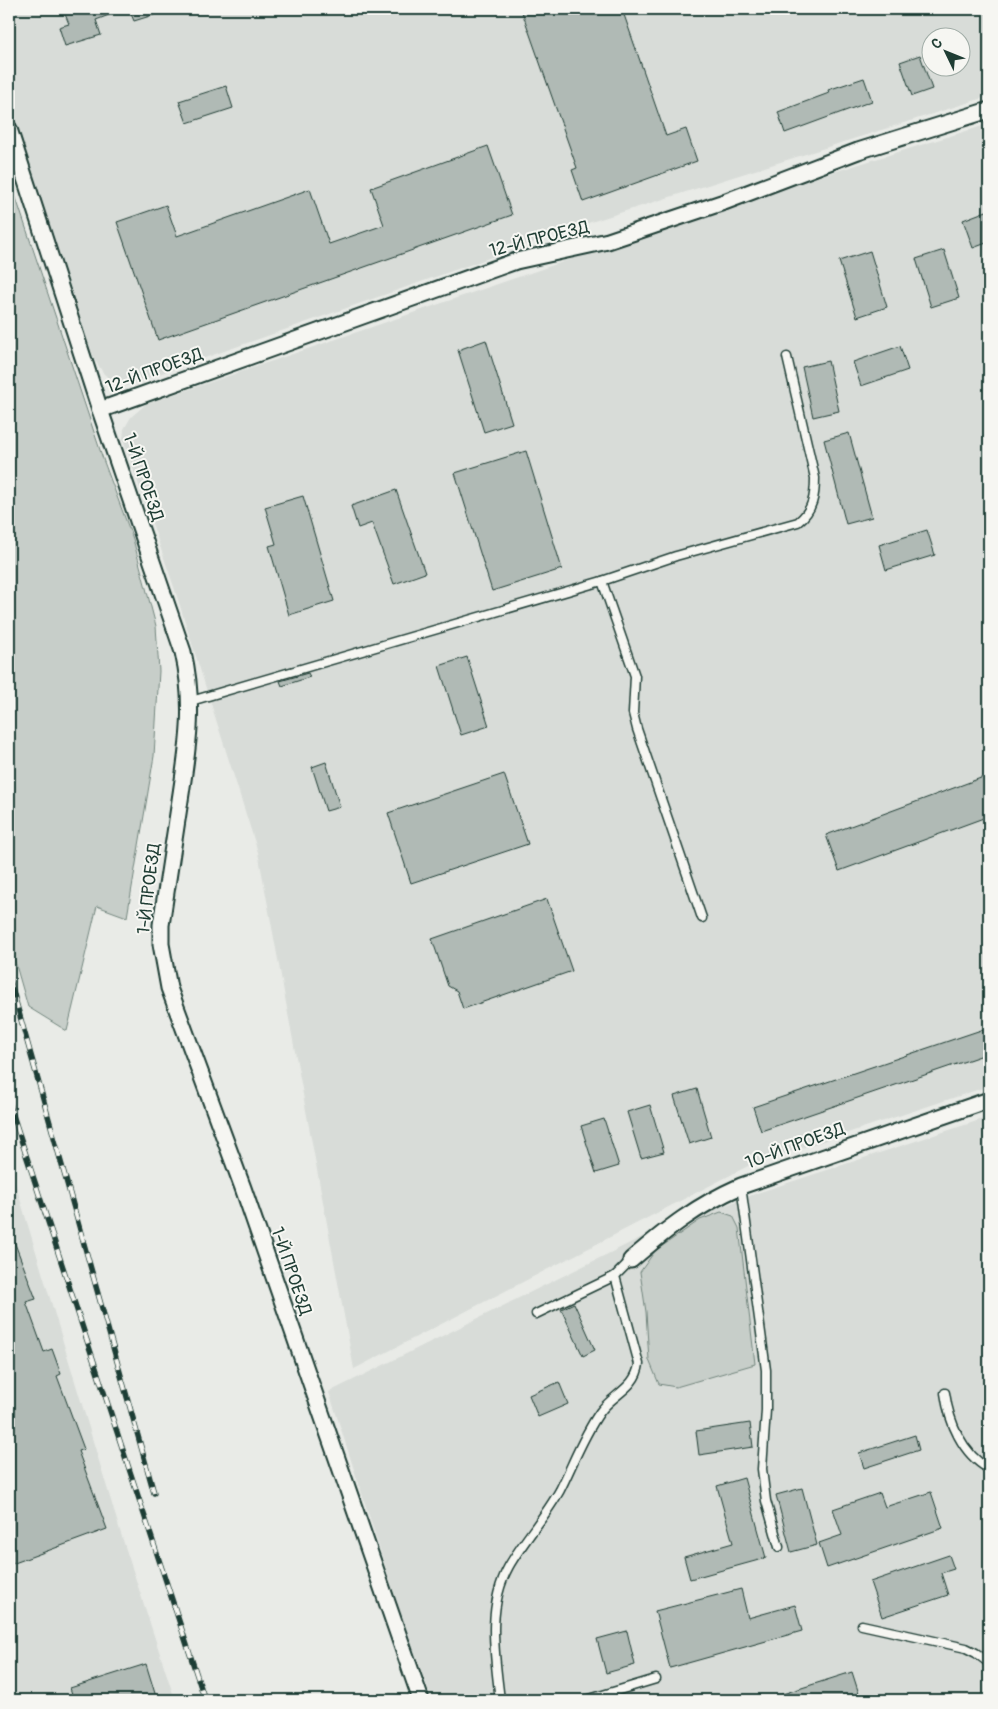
<svg xmlns="http://www.w3.org/2000/svg" width="998" height="1709" font-family="Pangolin,sans-serif">
  <style>
    .built { fill: #d8dcd8; fill-rule: evenodd }
    .green { fill: #c7cec9; stroke: #73867e }
    .building { fill: #b0bab5; stroke: #1f3d34 }
    .lines { fill: none; stroke-linecap: round; stroke-linejoin: round }
    .service-casing { stroke: #1f3d34; stroke-width: 11 }
    .minor-casing { stroke: #1f3d34; stroke-width: 19 }
    .service { stroke: #f6f6f2; stroke-width: 8 }
    .minor { stroke: #f6f6f2; stroke-width: 15 }
    .rail-casing { stroke: #1f3d34; stroke-width: 5.5 }
    .rail { stroke: #f6f6f2; stroke-width: 4; stroke-dasharray: 11; stroke-linecap: butt }
    .labels { text-anchor: middle; dominant-baseline: central; stroke-width: 4; stroke-linejoin: round; paint-order: stroke }
    .street-label { font-size: 18px; fill: #1f3d34; stroke: #f6f6f2 }
  </style>
  <rect width="100%" height="100%" fill="#e9ebe7"/>
  <filter id="ink" filterUnits="userSpaceOnUse"><feTurbulence type="fractalNoise" baseFrequency=".02" numOctaves="2"/><feDisplacementMap in="SourceGraphic" scale="10" xChannelSelector="R" yChannelSelector="G"/><feConvolveMatrix kernelMatrix="1 2 1 2 8 2 1 2 1" color-interpolation-filters="sRGB"/></filter>
  <g filter="url(#ink)">
    <g class="built">
      <path d="M 9,9 L 989,9 L 989,96 L 591,222 L 125,386 L 114,382 L 104,374 L 94,359 L 9,101 ZM 930,38 L 960,38 L 960,68 L 930,68 Z"/>
      <polygon points="989,124 989,1086 748,1166 354,1369 258,852 174,587 123,439 124,429 131,417 146,404 753,197"/>
      <polygon points="989,1117 989,1700 432,1700 401,1615 329,1392 642,1237 760,1192"/>
      <polygon points="11,1169 121,1534 175,1700 9,1700 9,1170"/>
    </g>
    <g class="green">
      <polygon points="9,177 104,462 133,539 156,626 159,671 154,756 127,917 97,906 67,1031 28,1007 9,941"/>
      <polygon points="721,1212 733,1216 739,1228 755,1364 676,1387 659,1384 649,1360 646,1312 640,1272 655,1251 700,1220"/>
    </g>
    <g class="building">
      <polygon points="63,9 122,9 122,10 96,20 101,35 65,46 59,27 69,24"/>
      <polygon points="129,9 166,9 166,11 134,21"/>
      <polygon points="521,9 622,9 666,136 686,129 697,161 583,202 572,170 577,168"/>
      <polygon points="920,55 932,89 912,96 900,62"/>
      <polygon points="864,78 872,101 785,133 778,112 829,93 828,90"/>
      <polygon points="226,86 233,108 187,123 179,101"/>
      <polygon points="488,146 512,215 158,340 117,222 166,205 177,236 310,189 329,244 384,225 371,188"/>
      <polygon points="989,210 989,242 973,248 963,220"/>
      <polygon points="944,250 959,298 931,307 916,259"/>
      <polygon points="870,251 887,307 857,317 839,261"/>
      <polygon points="486,340 512,423 484,432 458,350"/>
      <polygon points="900,346 908,370 861,386 853,362"/>
      <polygon points="828,361 839,411 813,417 802,367"/>
      <polygon points="849,433 872,517 846,524 824,440"/>
      <polygon points="526,451 562,569 492,591 455,473"/>
      <polygon points="396,490 425,573 394,584 372,523 358,528 351,506"/>
      <polygon points="303,496 334,601 289,615 269,546 276,544 265,507"/>
      <polygon points="927,530 935,555 886,570 879,545"/>
      <polygon points="467,657 489,726 461,735 439,666"/>
      <polygon points="308,673 310,677 282,686 280,681"/>
      <polygon points="326,762 340,807 326,811 312,767"/>
      <polygon points="504,774 528,844 411,883 388,813"/>
      <polygon points="989,775 989,816 839,871 826,835"/>
      <polygon points="547,899 572,971 463,1009 457,991 448,986 432,939"/>
      <polygon points="987,1028 989,1053 761,1131 753,1107"/>
      <polygon points="697,1089 711,1137 689,1144 674,1096"/>
      <polygon points="650,1105 664,1152 641,1158 627,1112"/>
      <polygon points="604,1119 619,1166 596,1173 581,1126"/>
      <polygon points="9,1228 36,1299 26,1302 44,1352 52,1349 61,1374 57,1376 84,1449 78,1451 107,1529 9,1565"/>
      <polygon points="574,1303 595,1350 583,1356 561,1309"/>
      <polygon points="559,1382 568,1404 538,1417 529,1395"/>
      <polygon points="750,1423 753,1447 699,1455 696,1431"/>
      <polygon points="915,1435 919,1450 864,1468 859,1453"/>
      <polygon points="744,1478 766,1558 690,1579 684,1557 733,1543 717,1486"/>
      <polygon points="802,1488 817,1545 791,1552 776,1495"/>
      <polygon points="931,1492 943,1528 827,1568 819,1543 842,1535 833,1509 880,1493 885,1507"/>
      <polygon points="949,1555 954,1569 941,1573 948,1595 882,1617 870,1582"/>
      <polygon points="741,1589 748,1618 795,1605 802,1631 670,1668 655,1611"/>
      <polygon points="627,1631 635,1665 606,1673 597,1639"/>
      <polygon points="146,1664 157,1700 74,1700 70,1688"/>
      <polygon points="852,1672 861,1700 770,1700 770,1698"/>
    </g>
    <g class="lines">
      <defs>
        <g id="service">
          <path d="M 602,581 L 676,556 L 798,522 C 813,510 815,496 815,478 L 787,357"/>
          <polyline points="191,701 602,581 635,676 633,713 637,729 702,918"/>
          <polyline points="741,1186 766,1370 766,1410 762,1469 766,1501 779,1547"/>
          <polyline points="536,1314 615,1276"/>
          <path d="M 945,1393 C 949,1422 962,1454 989,1469"/>
          <polyline points="862,1625 966,1648 976,1653 989,1663"/>
          <path d="M 500,1700 C 495,1656 486,1607 509,1566 C 524,1540 545,1517 560,1490 C 573,1464 583,1436 600,1412 C 613,1394 636,1388 639,1364 L 615,1276 L 631,1260"/>
          <polyline points="586,1700 656,1679"/>
        </g>
        <g id="minor">
          <path d="M 9,129 L 100,410 L 183,652 C 196,708 187,752 179,807 C 173,847 167,886 161,925 L 161,944 L 169,988 L 243,1188 L 421,1700"/>
          <polyline points="100,410 516,261 608,241 724,202 858,151 989,110"/>
          <path d="M 631,1260 C 668,1228 696,1206 741,1186 L 989,1100"/>
        </g>
      </defs>
      <use href="#service" class="service-casing"/>
      <use href="#minor" class="minor-casing"/>
      <use href="#service" class="service"/>
      <use href="#minor" class="minor"/>
      <defs>
        <g id="rail">
          <polyline points="9,977 154,1493"/>
          <polyline points="9,1103 205,1700"/>
        </g>
      </defs>
      <use href="#rail" class="rail-casing"/>
      <use href="#rail" class="rail"/>
    </g>
  </g>
  <g class="labels">
    <g class="street-label">
      <text transform="translate(539 239) rotate(-14)">12-Й ПРОЕЗД</text>
      <text transform="translate(154 371) rotate(-20)">12-Й ПРОЕЗД</text>
      <text transform="translate(143 477) rotate(71)">1-Й ПРОЕЗД</text>
      <text transform="translate(149 889) rotate(-83)">1-Й ПРОЕЗД</text>
      <text transform="translate(795 1146) rotate(-20)">10-Й ПРОЕЗД</text>
      <text transform="translate(291 1271) rotate(71)">1-Й ПРОЕЗД</text>
    </g>
  </g>
  <rect width="998" height="1709" fill="none" stroke="#f6f6f2" stroke-width="30"/>
  <rect x="15" y="15" width="968" height="1679" fill="none" stroke="#1f3d34" stroke-width="2" filter="url(#ink)"/>
  <g transform="translate(946 52) rotate(313)"><circle r="24" fill="#f6f6f2" stroke="#a0aca6"/>
  <path d="M0-4L9 19L0 12L-9 19Z" fill="#1f3d34"/>
  <text y="-8" font-size="14" font-weight="bold" text-anchor="middle" fill="#1f3d34">С</text>
  </g>
</svg>
